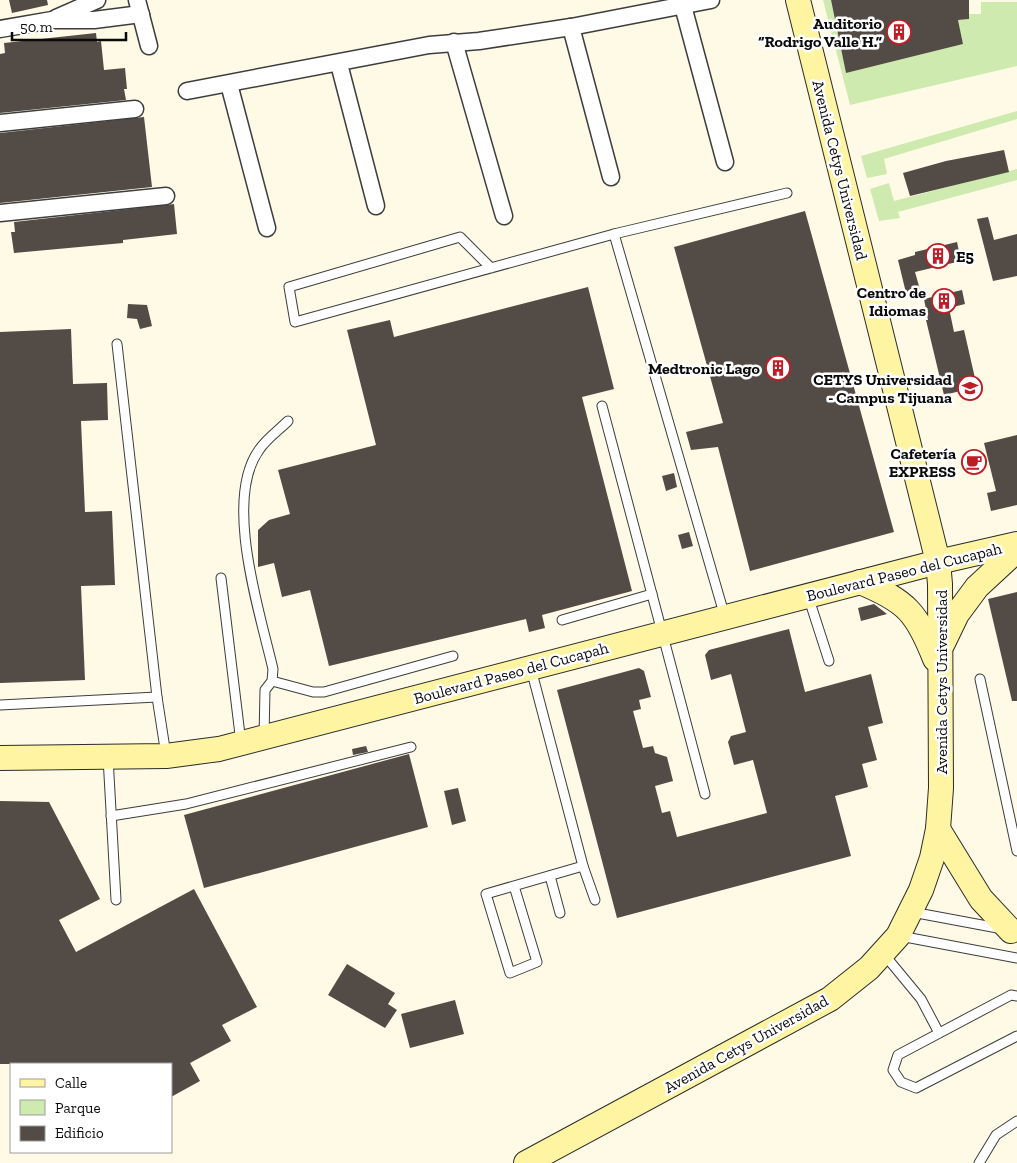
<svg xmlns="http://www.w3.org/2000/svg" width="1017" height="1163" font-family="'Zilla Slab',serif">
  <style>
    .green { fill: #ceeaaf }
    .building { fill: #534b46 }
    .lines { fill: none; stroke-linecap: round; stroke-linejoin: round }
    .lane-casing { stroke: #3d3d3d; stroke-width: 11 }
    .street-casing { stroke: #3d3d3d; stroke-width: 19 }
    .secondary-casing { stroke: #2c2c2c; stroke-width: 26 }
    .lane { stroke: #fff; stroke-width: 9 }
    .street { stroke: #fff; stroke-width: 16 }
    .secondary { stroke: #fff4a1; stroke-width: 24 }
    .labels { text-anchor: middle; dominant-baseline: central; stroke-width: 5; stroke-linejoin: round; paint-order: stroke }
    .poi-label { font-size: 16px; font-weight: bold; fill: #0a0a0a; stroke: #fff; text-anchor: end }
    .street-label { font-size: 16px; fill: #0a0a0a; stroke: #fff }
  </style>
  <rect width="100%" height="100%" fill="#fffae6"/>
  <g class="green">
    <polygon points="823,0 831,0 846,73 963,44 958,20 969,19 969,14 981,14 981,2 1017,2 1017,66 850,105"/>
    <polygon points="1017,111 1017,119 884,159 887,174 867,178 861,156"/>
    <polygon points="1017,169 1017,180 898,212 900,218 879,221 870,189 889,183 894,201"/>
  </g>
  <g class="building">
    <polygon points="9,0 47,0 48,5 12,13"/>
    <polygon points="831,0 969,0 969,19 958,20 963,44 846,73"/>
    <polygon points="96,33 97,42 101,41 104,70 125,68 127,89 124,89 126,100 0,113 0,54 5,53 4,43"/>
    <polygon points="144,117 152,187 0,203 0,133"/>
    <polygon points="1004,150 1009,172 910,196 903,173 946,161"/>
    <polygon points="174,204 177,234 123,240 123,243 14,253 11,232 15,232 14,222"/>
    <polygon points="805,211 894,532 750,571 718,447 691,450 686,432 723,423 674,247"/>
    <polygon points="988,217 994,240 1017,234 1017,276 993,281 977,219"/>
    <polygon points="957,242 961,261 915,272 921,293 907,297 898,260 915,255 915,252"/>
    <polygon points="588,287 614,389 582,397 632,591 542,615 545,628 529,632 526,619 329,666 310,590 282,597 274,563 258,567 258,530 269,520 290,514 278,470 376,445 347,330 390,320 394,337"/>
    <polygon points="962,290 965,304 949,308 954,332 964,330 977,387 944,395 926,320 928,320 924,299"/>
    <polygon points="128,304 147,305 152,326 140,329 137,319 127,318"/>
    <polygon points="71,329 73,384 107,383 108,420 81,421 85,512 112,511 115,585 81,586 85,680 0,683 0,332"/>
    <polygon points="1017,435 1017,505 991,511 987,493 996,491 984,443"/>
    <polygon points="674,473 677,487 666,491 662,476"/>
    <polygon points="689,532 693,546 682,549 678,535"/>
    <polygon points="1017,592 1017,701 1012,701 988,599"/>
    <polygon points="874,604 887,614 861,621 858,608"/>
    <polygon points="789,629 805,692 871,674 883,723 868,727 877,760 862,764 868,787 835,796 851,856 617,918 557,690 639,668 644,671 651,697 639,700 641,709 633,711 643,748 653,746 655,753 667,757 673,781 655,786 662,813 670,811 677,837 767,813 753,760 734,765 728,742 731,736 746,732 731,674 711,680 705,655 709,650"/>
    <polygon points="366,746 368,752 353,755 352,749"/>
    <polygon points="409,754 428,827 204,888 184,815"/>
    <polygon points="458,788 466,821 452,825 444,791"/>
    <polygon points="0,801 49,802 100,899 59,920 76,952 194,889 257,1007 222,1025 231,1041 190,1063 200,1081 171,1097 171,1064 0,1064"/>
    <polygon points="347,964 395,993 388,1004 397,1010 385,1028 328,995"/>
    <polygon points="455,1000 464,1034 410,1048 401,1014"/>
  </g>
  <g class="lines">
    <defs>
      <g id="lane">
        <polyline points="614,234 725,617"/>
        <polyline points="491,268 460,237 289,287 295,322 614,234 787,193"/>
        <polyline points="117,344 157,697 166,755"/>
        <polyline points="602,406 705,794"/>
        <polyline points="221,578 241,743"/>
        <polyline points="808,596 829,661"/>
        <polyline points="562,620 652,594"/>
        <polyline points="980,679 1017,851"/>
        <polyline points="272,681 313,692 324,692 453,656"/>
        <polyline points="0,705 157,697"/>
        <path d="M 264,737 L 265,690 L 272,681 L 273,669 C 260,613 223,500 259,450 C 266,439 279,430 288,421"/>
        <polyline points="108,757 116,900"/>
        <polyline points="111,816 186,804 411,747"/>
        <polyline points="583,866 595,900"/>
        <polyline points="550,876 560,913"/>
        <polyline points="514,886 537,962 510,973 486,894 583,866 531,669"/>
        <polyline points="912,912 1003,929"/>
        <polyline points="900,936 1017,958"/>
        <polyline points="883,953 921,999 939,1033"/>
        <polyline points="1017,996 1011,995 898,1055 893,1070 901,1082 916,1088 1017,1036"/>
        <polyline points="979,1163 996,1135 1017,1121"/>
      </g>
      <g id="street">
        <polyline points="137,0 149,46"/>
        <polyline points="683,6 725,162"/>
        <polyline points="56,18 97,0"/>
        <polyline points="571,27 611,177"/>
        <polyline points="0,29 52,20 94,20 141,14"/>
        <polyline points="454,42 504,216"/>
        <polyline points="339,64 376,206"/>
        <polyline points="229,84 267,228"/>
        <polyline points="187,91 429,45 479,41 571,27 711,0"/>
        <polyline points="0,123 135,109"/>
        <polyline points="0,213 166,196"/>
      </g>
      <g id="secondary">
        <path d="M 860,582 C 907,601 917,613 935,659"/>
        <polyline points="943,643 957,614 977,587 1017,550"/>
        <polyline points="0,758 166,756 219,749 938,562 1017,544"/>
        <polyline points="938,829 981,899 1011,931"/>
        <polyline points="526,1163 830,999 869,968 898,936 921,890 932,858 938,829 941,788 940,584 938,562 798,0"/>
      </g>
    </defs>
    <use href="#lane" class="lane-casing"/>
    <use href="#street" class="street-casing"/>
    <use href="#secondary" class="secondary-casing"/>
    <use href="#lane" class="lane"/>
    <use href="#street" class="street"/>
    <use href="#secondary" class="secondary"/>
  </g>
  <defs>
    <symbol id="building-ring" viewBox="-11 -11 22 22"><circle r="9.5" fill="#fff" stroke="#be1d26" stroke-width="1.5"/><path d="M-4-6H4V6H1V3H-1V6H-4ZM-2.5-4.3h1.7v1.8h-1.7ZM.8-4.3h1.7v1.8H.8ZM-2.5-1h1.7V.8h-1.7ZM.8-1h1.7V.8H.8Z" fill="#be1d26"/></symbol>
    <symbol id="university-ring" viewBox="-11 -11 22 22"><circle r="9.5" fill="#fff" stroke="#be1d26" stroke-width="1.5"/><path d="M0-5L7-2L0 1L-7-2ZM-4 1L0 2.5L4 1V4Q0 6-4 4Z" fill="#be1d26"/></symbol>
    <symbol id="cafe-ring" viewBox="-11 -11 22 22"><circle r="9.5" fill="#fff" stroke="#be1d26" stroke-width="1.5"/><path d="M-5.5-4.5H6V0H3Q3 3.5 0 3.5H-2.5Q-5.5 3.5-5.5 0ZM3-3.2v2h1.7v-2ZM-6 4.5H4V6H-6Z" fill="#be1d26"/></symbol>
  </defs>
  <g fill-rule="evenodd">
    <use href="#building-ring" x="885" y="18" width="28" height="28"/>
    <use href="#building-ring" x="924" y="242" width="28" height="28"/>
    <use href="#building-ring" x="930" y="287" width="28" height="28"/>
    <use href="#building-ring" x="764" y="354" width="28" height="28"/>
    <use href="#university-ring" x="956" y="374" width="28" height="28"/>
    <use href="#cafe-ring" x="960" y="448" width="28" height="28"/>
  </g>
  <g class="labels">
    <g class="poi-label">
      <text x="882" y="23">Auditorio<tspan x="882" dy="18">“Rodrigo Valle H.”</tspan></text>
      <text x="956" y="256" text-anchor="start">E5</text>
      <text x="926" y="292">Centro de<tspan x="926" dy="18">Idiomas</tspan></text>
      <text x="760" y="368">Medtronic Lago</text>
      <text x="952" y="379">CETYS Universidad<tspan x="952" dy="18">- Campus Tijuana</tspan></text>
      <text x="956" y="453">Cafetería<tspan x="956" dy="18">EXPRESS</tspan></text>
    </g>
    <g class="street-label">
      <text transform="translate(840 170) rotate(76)">Avenida Cetys Universidad</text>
      <text transform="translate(904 572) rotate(-14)">Boulevard Paseo del Cucapah</text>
      <text transform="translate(511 673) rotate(-15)">Boulevard Paseo del Cucapah</text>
      <text transform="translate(941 682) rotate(-90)">Avenida Cetys Universidad</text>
      <text transform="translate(746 1044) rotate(-29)">Avenida Cetys Universidad</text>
    </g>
  </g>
  <rect x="10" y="1063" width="162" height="90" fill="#ffffff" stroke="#9d9d9d"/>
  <rect x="20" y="1079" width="25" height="8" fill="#fff4a1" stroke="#9d9d9d"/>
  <text x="55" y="1088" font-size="15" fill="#0a0a0a">Calle</text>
  <rect x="20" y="1100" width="25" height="15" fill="#ceeaaf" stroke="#9d9d9d"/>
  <text x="55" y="1113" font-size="15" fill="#0a0a0a">Parque</text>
  <rect x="20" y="1126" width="25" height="15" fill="#534b46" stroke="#9d9d9d"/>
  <text x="55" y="1138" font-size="15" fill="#0a0a0a">Edificio</text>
  <path d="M12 32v8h114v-8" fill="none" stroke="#0a0a0a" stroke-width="2.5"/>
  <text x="20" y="32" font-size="15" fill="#0a0a0a" stroke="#ffffff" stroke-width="4" paint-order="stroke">50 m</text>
</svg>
